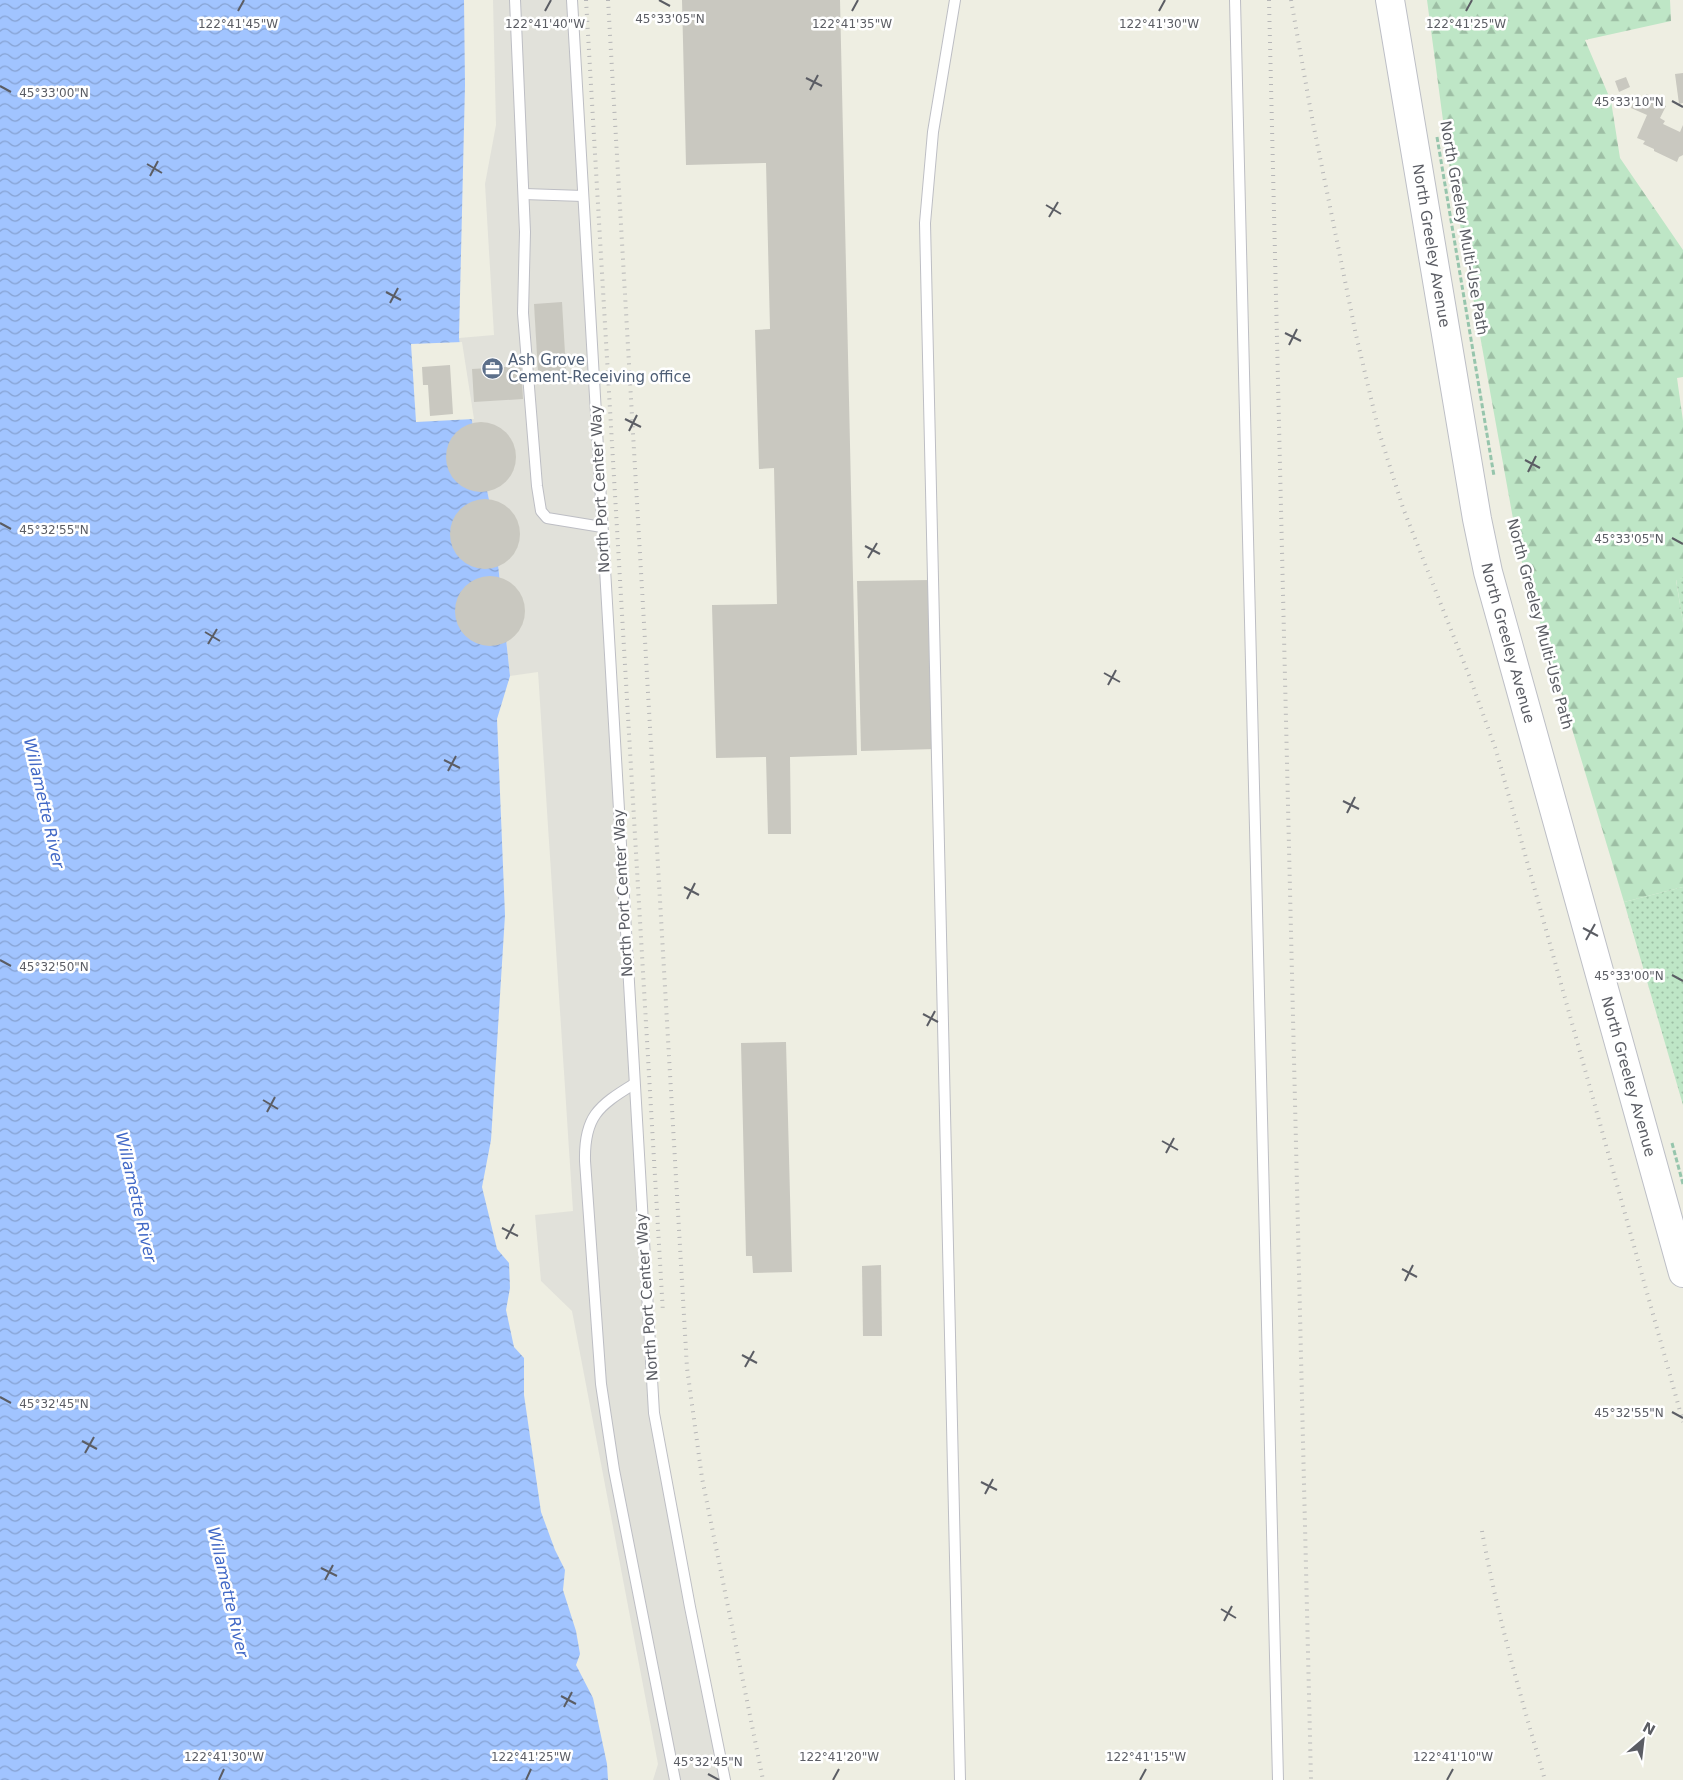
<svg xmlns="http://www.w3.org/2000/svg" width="1683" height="1780" font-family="'DejaVu Sans',sans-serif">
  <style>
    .industrial { fill: #e1e1da }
    .grass { fill: url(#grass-dots) }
    .forest { fill: url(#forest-firs) }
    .water { fill: url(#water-waves) }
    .pier { fill: #eeeee2 }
    .building { fill: #c9c8c0 }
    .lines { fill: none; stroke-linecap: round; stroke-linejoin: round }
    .service-casing { stroke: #bdbec4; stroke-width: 12 }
    .secondary-casing { stroke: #bdbfc6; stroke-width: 30 }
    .path { stroke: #96c5ac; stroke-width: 3; stroke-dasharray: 5 2.5; stroke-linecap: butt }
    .service { stroke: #fff; stroke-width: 10 }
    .secondary { stroke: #fff; stroke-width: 28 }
    .rail { stroke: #b6b6b7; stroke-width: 4; stroke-dasharray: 1 6; stroke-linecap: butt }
    .ticks { fill: none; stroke: #5b5d64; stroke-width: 2 }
    .labels { text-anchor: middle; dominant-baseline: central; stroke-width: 5; stroke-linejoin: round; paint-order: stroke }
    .street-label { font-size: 15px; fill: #5b5d64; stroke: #fff }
    .service-label { font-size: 15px; fill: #4e5e75; stroke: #fff; text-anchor: start }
    .water-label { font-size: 16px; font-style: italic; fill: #4168c6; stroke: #fff }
    .ticks-label { font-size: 12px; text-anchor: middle; fill: #5b5d64; stroke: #fff; stroke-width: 5; stroke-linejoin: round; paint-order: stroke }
  </style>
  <defs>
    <pattern id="grass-dots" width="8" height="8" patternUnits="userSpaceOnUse" patternTransform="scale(1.25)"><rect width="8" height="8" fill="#bee6c6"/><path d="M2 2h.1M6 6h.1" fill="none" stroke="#9dbea4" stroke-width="1.8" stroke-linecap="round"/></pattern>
    <pattern id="forest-firs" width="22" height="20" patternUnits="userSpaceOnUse" patternTransform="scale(1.25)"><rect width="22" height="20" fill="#bee6c6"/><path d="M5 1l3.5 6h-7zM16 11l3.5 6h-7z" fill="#9dbea4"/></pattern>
    <pattern id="water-waves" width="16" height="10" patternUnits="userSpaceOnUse" patternTransform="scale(1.25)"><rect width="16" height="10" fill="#a1c4ff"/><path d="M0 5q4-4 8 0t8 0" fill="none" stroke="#86a2d2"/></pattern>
  </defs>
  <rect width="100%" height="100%" fill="#eeeee2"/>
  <polygon class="industrial" points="493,0 576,0 656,1409 729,1780 653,1780 658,1764 572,1311 541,1281 535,1215 573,1211 538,672 510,676 493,518 470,412 459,338 494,335 485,184 496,125"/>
  <g class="grass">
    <polygon points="1683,578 1683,623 1676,579"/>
    <polygon points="1683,887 1683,1105 1624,902"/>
  </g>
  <polygon class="forest" points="1427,0 1670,0 1671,21 1585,40 1611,101 1620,158 1683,250 1683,377 1677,378 1683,421 1683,578 1676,580 1683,623 1683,887 1624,902 1519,552 1448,158"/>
  <polygon class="water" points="0,0 464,0 465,85 459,338 470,412 493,518 510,676 497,719 505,915 491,1140 482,1187 497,1249 509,1263 510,1288 506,1310 514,1347 524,1358 524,1395 541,1512 555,1550 565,1570 563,1590 576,1631 580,1654 576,1665 593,1698 607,1764 608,1780 0,1780"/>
  <polygon class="pier" points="462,342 474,419 416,422 411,344"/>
  <g class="building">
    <polygon points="682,0 840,0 857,755 790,757 791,834 768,834 766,757 716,758 712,605 777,604 774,468 759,469 755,330 770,329 766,163 686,165"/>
    <polygon points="1683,73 1683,103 1679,104 1675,74"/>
    <polygon points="1626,77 1630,87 1619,92 1615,81"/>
    <polygon points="1646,94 1661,101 1660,103 1666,106 1660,118 1665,121 1663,124 1680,132 1683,125 1683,155 1679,157 1677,162 1654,151 1654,149 1643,144 1645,141 1637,138 1647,115 1631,108 1636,97 1643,100"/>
    <polygon points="562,302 566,371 538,372 534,304"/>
    <polygon points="450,365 453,414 430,416 428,385 423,385 422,367"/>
    <polygon points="521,366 523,399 474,402 472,369"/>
    <circle cx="481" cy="457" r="35"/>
    <circle cx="485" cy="534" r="35"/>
    <circle cx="490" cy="611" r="35"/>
    <polygon points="932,580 936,749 861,751 857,581"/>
    <polygon points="786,1042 792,1272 753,1273 752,1256 746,1256 741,1043"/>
    <polygon points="881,1265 882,1336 863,1336 862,1266"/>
  </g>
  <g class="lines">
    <defs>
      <g id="service">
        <polyline points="515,0 525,232 523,313 537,486 541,511 547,518 602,527"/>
        <polyline points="572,0 654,1413 690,1607 725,1780"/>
        <polyline points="955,0 933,132 925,223 960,1780"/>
        <polyline points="1235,0 1278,1780"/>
        <polyline points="524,194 583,196"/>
        <path d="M 634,1084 C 598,1106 584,1117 585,1161 L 601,1384 L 614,1470 L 675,1780"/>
      </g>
      <g id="secondary">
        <path id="s1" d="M 1390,0 L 1477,519 L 1488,572 L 1683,1273"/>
      </g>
    </defs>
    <use href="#service" class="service-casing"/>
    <use href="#secondary" class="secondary-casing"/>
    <g class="path">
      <polyline points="1437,137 1494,476"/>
      <polyline points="1672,1143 1683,1184"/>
    </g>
    <use href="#service" class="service"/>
    <use href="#secondary" class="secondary"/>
    <g class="rail">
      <polyline points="586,0 663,1313"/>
      <polyline points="608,0 687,1368 702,1478 763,1780"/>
      <polyline points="1269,0 1311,1780"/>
      <polyline points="1291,0 1312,118 1356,335 1379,432 1403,508 1470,678 1496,750 1683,1422"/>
      <path d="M 1482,1531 C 1497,1615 1521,1698 1545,1780"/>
    </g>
  </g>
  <path class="ticks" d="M 659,0 L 670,6M 238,11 L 244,0M 545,11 L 551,0M 852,11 L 858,0M 1159,11 L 1165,0M 1466,11 L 1472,0M 806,78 L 822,86M 0,86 L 11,92M 810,90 L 818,75M 1672,101 L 1683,107M 147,164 L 162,173M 150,176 L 158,161M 1046,205 L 1061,214M 1049,217 L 1058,202M 386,292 L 401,300M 390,303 L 398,288M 1285,333 L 1301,341M 1289,345 L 1297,329M 625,419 L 641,427M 629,431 L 637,415M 1525,460 L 1540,468M 1528,472 L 1536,456M 0,523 L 11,529M 1672,538 L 1683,544M 865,546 L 880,554M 868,558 L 877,543M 205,632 L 220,641M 208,644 L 217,629M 1104,673 L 1120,682M 1108,685 L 1116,670M 444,760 L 460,768M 448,771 L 456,756M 1343,801 L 1359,809M 1347,813 L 1355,797M 684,887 L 699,895M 687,899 L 695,883M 1583,928 L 1598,936M 1586,940 L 1595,924M 0,960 L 11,966M 1672,975 L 1683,981M 923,1014 L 938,1022M 927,1026 L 935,1011M 263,1100 L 278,1109M 267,1112 L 275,1097M 1162,1141 L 1178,1150M 1166,1153 L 1174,1138M 502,1228 L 518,1236M 506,1239 L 514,1224M 1402,1269 L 1417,1277M 1405,1281 L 1413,1265M 742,1355 L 757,1363M 745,1367 L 754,1351M 0,1397 L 11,1403M 1672,1412 L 1683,1418M 82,1441 L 97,1449M 85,1453 L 94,1437M 981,1482 L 997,1490M 985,1494 L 993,1479M 321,1568 L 337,1576M 325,1580 L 333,1565M 1221,1609 L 1236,1618M 1224,1621 L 1232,1606M 561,1696 L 576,1704M 564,1707 L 572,1692M 708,1774 L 719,1780M 219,1780 L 224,1769M 526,1780 L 531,1769M 833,1780 L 839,1769M 1140,1780 L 1146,1769M 1447,1780 L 1453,1769"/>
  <defs>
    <symbol id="office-disc" viewBox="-11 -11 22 22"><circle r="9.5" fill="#5c6f8a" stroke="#fff"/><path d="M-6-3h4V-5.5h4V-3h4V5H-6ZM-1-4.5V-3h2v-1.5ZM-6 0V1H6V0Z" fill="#fff"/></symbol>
  </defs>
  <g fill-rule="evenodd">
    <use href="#office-disc" x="480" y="356" width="25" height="25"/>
  </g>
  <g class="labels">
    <g class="street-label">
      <text transform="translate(1464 228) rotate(80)">North Greeley Multi-Use Path</text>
      <text stroke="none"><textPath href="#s1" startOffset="249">North Greeley Avenue</textPath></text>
      <text transform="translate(600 489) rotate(-93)">North Port Center Way</text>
      <text transform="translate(1540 624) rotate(75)">North Greeley Multi-Use Path</text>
      <text stroke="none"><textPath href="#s1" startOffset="654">North Greeley Avenue</textPath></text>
      <text transform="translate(623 893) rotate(-93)">North Port Center Way</text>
      <text stroke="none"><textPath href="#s1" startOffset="1104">North Greeley Avenue</textPath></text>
      <text transform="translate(647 1297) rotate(-94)">North Port Center Way</text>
    </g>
    <g class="service-label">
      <text x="508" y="360">Ash Grove<tspan x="508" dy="17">Cement-Receiving office</tspan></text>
    </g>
    <g class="water-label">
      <text transform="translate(44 803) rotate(77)">Willamette River</text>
      <text transform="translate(136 1197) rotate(77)">Willamette River</text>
      <text transform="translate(228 1592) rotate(77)">Willamette River</text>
    </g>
  </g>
  <g class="ticks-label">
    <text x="670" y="23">45°33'05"N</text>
    <text x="238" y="28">122°41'45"W</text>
    <text x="545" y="28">122°41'40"W</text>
    <text x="852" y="28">122°41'35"W</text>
    <text x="1159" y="28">122°41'30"W</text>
    <text x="1466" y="28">122°41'25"W</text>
    <text x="54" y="97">45°33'00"N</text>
    <text x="1629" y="106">45°33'10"N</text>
    <text x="54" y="534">45°32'55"N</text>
    <text x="1629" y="543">45°33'05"N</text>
    <text x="54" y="971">45°32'50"N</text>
    <text x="1629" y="980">45°33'00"N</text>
    <text x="54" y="1408">45°32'45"N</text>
    <text x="1629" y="1417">45°32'55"N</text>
    <text x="224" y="1761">122°41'30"W</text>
    <text x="531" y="1761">122°41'25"W</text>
    <text x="839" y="1761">122°41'20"W</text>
    <text x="1146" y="1761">122°41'15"W</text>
    <text x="1453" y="1761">122°41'10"W</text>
    <text x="708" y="1766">45°32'45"N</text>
  </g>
  <g transform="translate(1643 1740) rotate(28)" stroke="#ffffff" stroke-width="4" paint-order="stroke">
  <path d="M0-4L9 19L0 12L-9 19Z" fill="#5b5d64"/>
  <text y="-8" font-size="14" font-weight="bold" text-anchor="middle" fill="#5b5d64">N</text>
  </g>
</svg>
